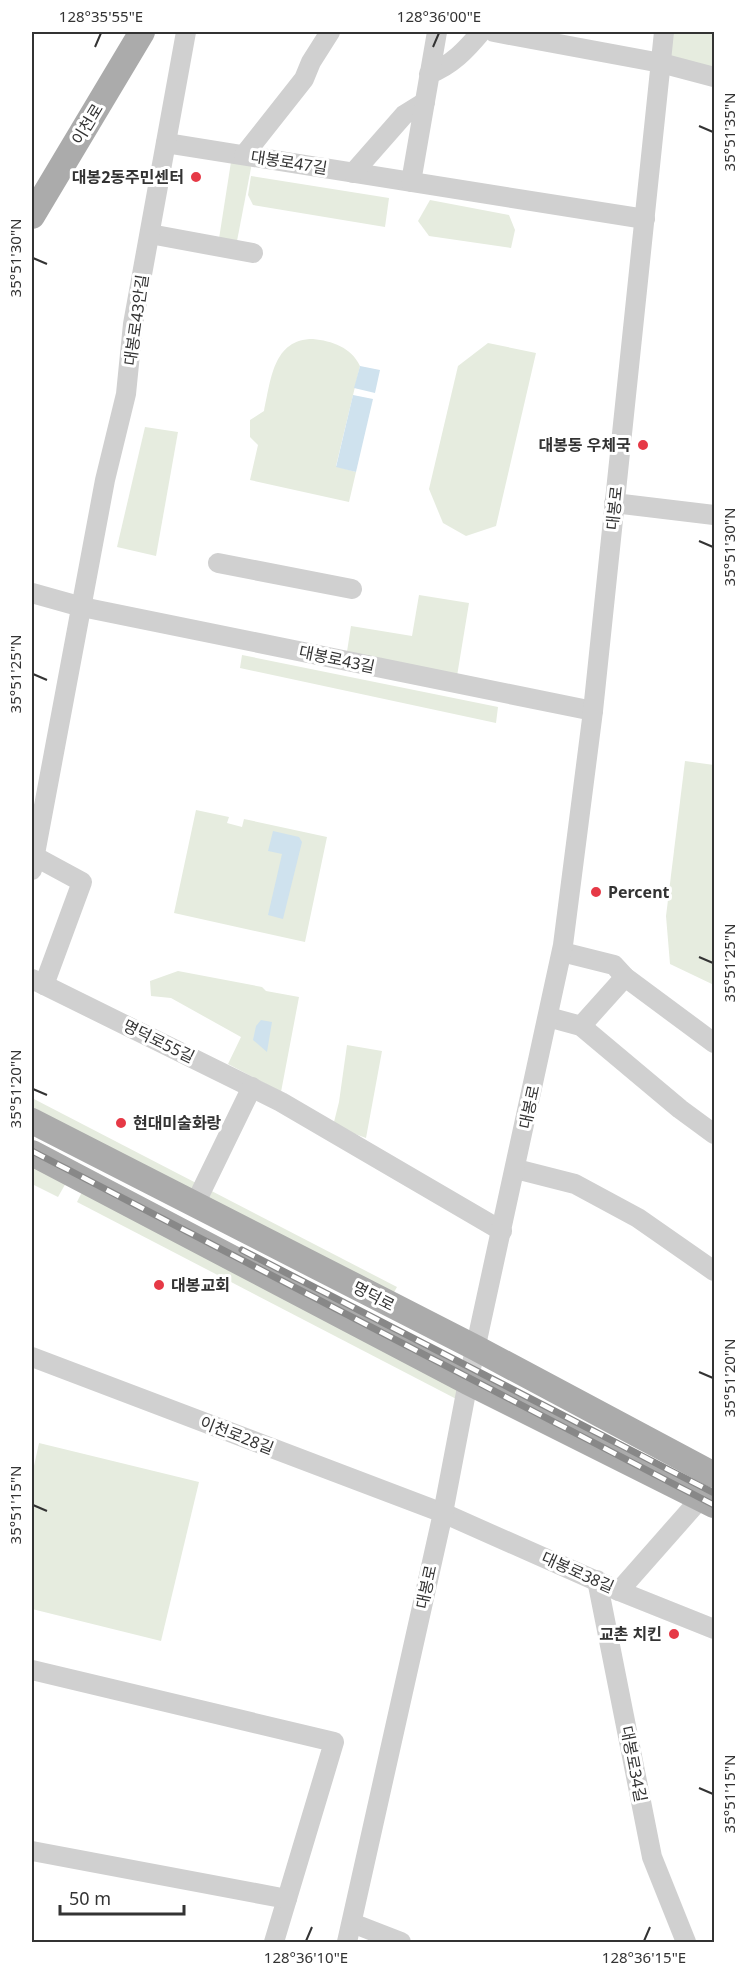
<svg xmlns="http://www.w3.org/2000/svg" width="746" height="1974" font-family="'Noto Sans','Noto Sans KR',sans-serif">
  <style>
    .green { fill: #e6ecdf }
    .water { fill: #cfe2ee }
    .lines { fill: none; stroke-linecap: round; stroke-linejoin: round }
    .minor { stroke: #d0d0d0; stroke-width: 20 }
    .major { stroke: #ababab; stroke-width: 26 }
    .rail-casing { stroke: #888; stroke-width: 7 }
    .rail { stroke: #fff; stroke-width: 4.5; stroke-dasharray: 14; stroke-linecap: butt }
    .ticks { fill: none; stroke: #333; stroke-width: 2 }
    .poi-dot { fill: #e63946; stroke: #fff; stroke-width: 2 }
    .labels { text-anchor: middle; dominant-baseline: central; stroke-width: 6; stroke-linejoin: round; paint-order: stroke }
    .street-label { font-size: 16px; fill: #333; stroke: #fff }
    .poi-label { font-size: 16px; font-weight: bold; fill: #333; stroke: #fff; text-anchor: end }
    .neatline { fill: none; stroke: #333; stroke-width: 2 }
    .ticks-label { font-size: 15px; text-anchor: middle; fill: #333 }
  </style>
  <rect width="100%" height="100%" fill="#fff"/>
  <g class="green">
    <polygon points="664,32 714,32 714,77 661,63"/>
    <polygon points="231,162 250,162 251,168 237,241 218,245"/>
    <polygon points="251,176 389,198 385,227 253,205 248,195"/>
    <polygon points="430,200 509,215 515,230 511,248 429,236 418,221"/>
    <path d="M 313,339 C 332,341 351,347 360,366 L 336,466 L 356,472 L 349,502 L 250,480 L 258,445 L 250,437 L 250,420 L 264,411 C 271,380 273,339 313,339 Z"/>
    <polygon points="488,343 536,353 496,526 466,536 443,523 429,489 458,366"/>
    <polygon points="145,427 178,432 156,556 117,547"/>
    <polygon points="419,595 469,603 457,676 346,658 351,626 412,636"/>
    <polygon points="242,655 498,707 496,723 240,668"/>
    <polygon points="685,761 714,765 714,985 670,964 666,916"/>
    <polygon points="196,810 229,817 227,823 242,827 244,819 327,837 305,942 174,913"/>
    <polygon points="178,971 262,987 266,991 299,997 281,1092 228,1064 241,1037 171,998 151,996 150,981"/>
    <polygon points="347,1045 382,1051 366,1138 333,1126 339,1102"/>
    <polygon points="32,1098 397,1287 388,1303 32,1121"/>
    <polygon points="32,1153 71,1174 58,1197 32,1184"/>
    <polygon points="87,1182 468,1382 464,1403 77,1202"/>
    <polygon points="39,1443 199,1482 161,1641 32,1609 32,1475"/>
  </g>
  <g class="water">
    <polygon points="360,366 380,370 375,393 354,388"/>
    <polygon points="353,395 373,399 356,472 336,467"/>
    <polygon points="273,831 299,837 302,842 283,919 268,915 282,854 268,851"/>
    <polygon points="261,1020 272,1022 267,1052 253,1040 256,1026"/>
  </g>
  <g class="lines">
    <g class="minor">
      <polyline points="494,32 661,63 714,77"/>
      <path d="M 429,74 C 452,65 466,50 481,32"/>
      <polyline points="166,143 645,219"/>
      <polyline points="244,155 304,79 311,62 330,32"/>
      <polyline points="353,173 404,115 425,102"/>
      <polyline points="411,182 437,32"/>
      <polyline points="150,234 253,253"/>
      <polyline points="614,503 714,515"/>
      <polyline points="218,563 352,589"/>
      <polyline points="32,593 82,607 593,711"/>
      <polyline points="34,856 82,882 44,985"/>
      <polyline points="32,870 105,480 126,394 133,324 186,32"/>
      <polyline points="562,952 614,965 625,977 714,1043"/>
      <polyline points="32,979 281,1102 502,1231"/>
      <polyline points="548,1017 581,1026 680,1109 714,1134"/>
      <polyline points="581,1026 625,977"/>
      <polyline points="516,1169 575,1184 638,1218 714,1271"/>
      <polyline points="195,1204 252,1087"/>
      <polyline points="32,1357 443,1513 619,1591 714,1629"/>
      <polyline points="597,1580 652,1857 686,1942"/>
      <polyline points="619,1591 701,1498"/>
      <polyline points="32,1670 334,1742 274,1942"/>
      <polyline points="32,1851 287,1899"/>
      <polyline points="352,1923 401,1942"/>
      <polyline points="347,1942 443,1513 468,1382 563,945 593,711 664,32"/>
    </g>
    <g class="major">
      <polyline points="32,216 142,32"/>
      <polyline points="32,1121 476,1348 714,1475"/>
      <polyline points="32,1153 468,1382 714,1505"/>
    </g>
    <defs>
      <g id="rail">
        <polyline points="32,1151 714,1505"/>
        <polyline points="242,1250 714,1493"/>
      </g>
    </defs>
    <use href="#rail" class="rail-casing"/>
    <use href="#rail" class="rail"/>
  </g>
  <path class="ticks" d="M 95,47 L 101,33M 433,47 L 439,33M 699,126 L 713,132M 33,258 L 47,264M 699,541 L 713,547M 33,674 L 47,680M 699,957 L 713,963M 33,1089 L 47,1095M 699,1372 L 713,1378M 33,1505 L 47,1511M 699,1788 L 713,1794M 306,1941 L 312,1927M 644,1941 L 650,1927"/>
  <g class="poi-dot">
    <circle cx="196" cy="177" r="6"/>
    <circle cx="643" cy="445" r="6"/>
    <circle cx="596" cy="892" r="6"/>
    <circle cx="121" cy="1123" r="6"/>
    <circle cx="159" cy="1285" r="6"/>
    <circle cx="674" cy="1634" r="6"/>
  </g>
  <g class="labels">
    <g class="street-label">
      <text transform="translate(87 124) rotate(-59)">이천로</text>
      <text transform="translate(289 162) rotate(9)">대봉로47길</text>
      <text transform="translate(136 320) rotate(-82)">대봉로43안길</text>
      <text transform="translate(614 508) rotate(-84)">대봉로</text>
      <text transform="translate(337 659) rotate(12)">대봉로43길</text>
      <text transform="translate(159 1041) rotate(26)">명덕로55길</text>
      <text transform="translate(529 1107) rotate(-78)">대봉로</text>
      <text transform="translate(374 1296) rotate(27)">명덕로</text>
      <text transform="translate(237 1435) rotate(21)">이천로28길</text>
      <text transform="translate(578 1572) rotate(24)">대봉로38길</text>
      <text transform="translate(426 1587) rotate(-78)">대봉로</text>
      <text transform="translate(634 1764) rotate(79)">대봉로34길</text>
    </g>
    <g class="poi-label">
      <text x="184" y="177">대봉2동주민센터</text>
      <text x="631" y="445">대봉동 우체국</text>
      <text x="608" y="892" text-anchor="start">Percent</text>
      <text x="133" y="1123" text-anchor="start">현대미술화랑</text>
      <text x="171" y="1285" text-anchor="start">대봉교회</text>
      <text x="662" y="1634">교촌 치킨</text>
    </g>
  </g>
  <rect width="746" height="1974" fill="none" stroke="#ffffff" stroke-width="66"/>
  <path d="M60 1905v9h124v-9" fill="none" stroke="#333333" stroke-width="3"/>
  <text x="69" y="1905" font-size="18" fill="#333333" stroke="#ffffff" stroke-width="4.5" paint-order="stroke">50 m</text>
  <rect x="33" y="33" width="680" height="1908" class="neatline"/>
  <g class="ticks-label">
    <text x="101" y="22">128°35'55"E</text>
    <text x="439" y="22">128°36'00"E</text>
    <text transform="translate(730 132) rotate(-90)" y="5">35°51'35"N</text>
    <text transform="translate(16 258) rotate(-90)" y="5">35°51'30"N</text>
    <text transform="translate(730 547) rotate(-90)" y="5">35°51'30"N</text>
    <text transform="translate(16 674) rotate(-90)" y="5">35°51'25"N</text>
    <text transform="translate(730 963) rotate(-90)" y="5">35°51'25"N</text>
    <text transform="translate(16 1089) rotate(-90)" y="5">35°51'20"N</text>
    <text transform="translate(730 1378) rotate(-90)" y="5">35°51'20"N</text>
    <text transform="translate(16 1505) rotate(-90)" y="5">35°51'15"N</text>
    <text transform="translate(730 1794) rotate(-90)" y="5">35°51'15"N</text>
    <text x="306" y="1963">128°36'10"E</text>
    <text x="644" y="1963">128°36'15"E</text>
  </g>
</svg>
